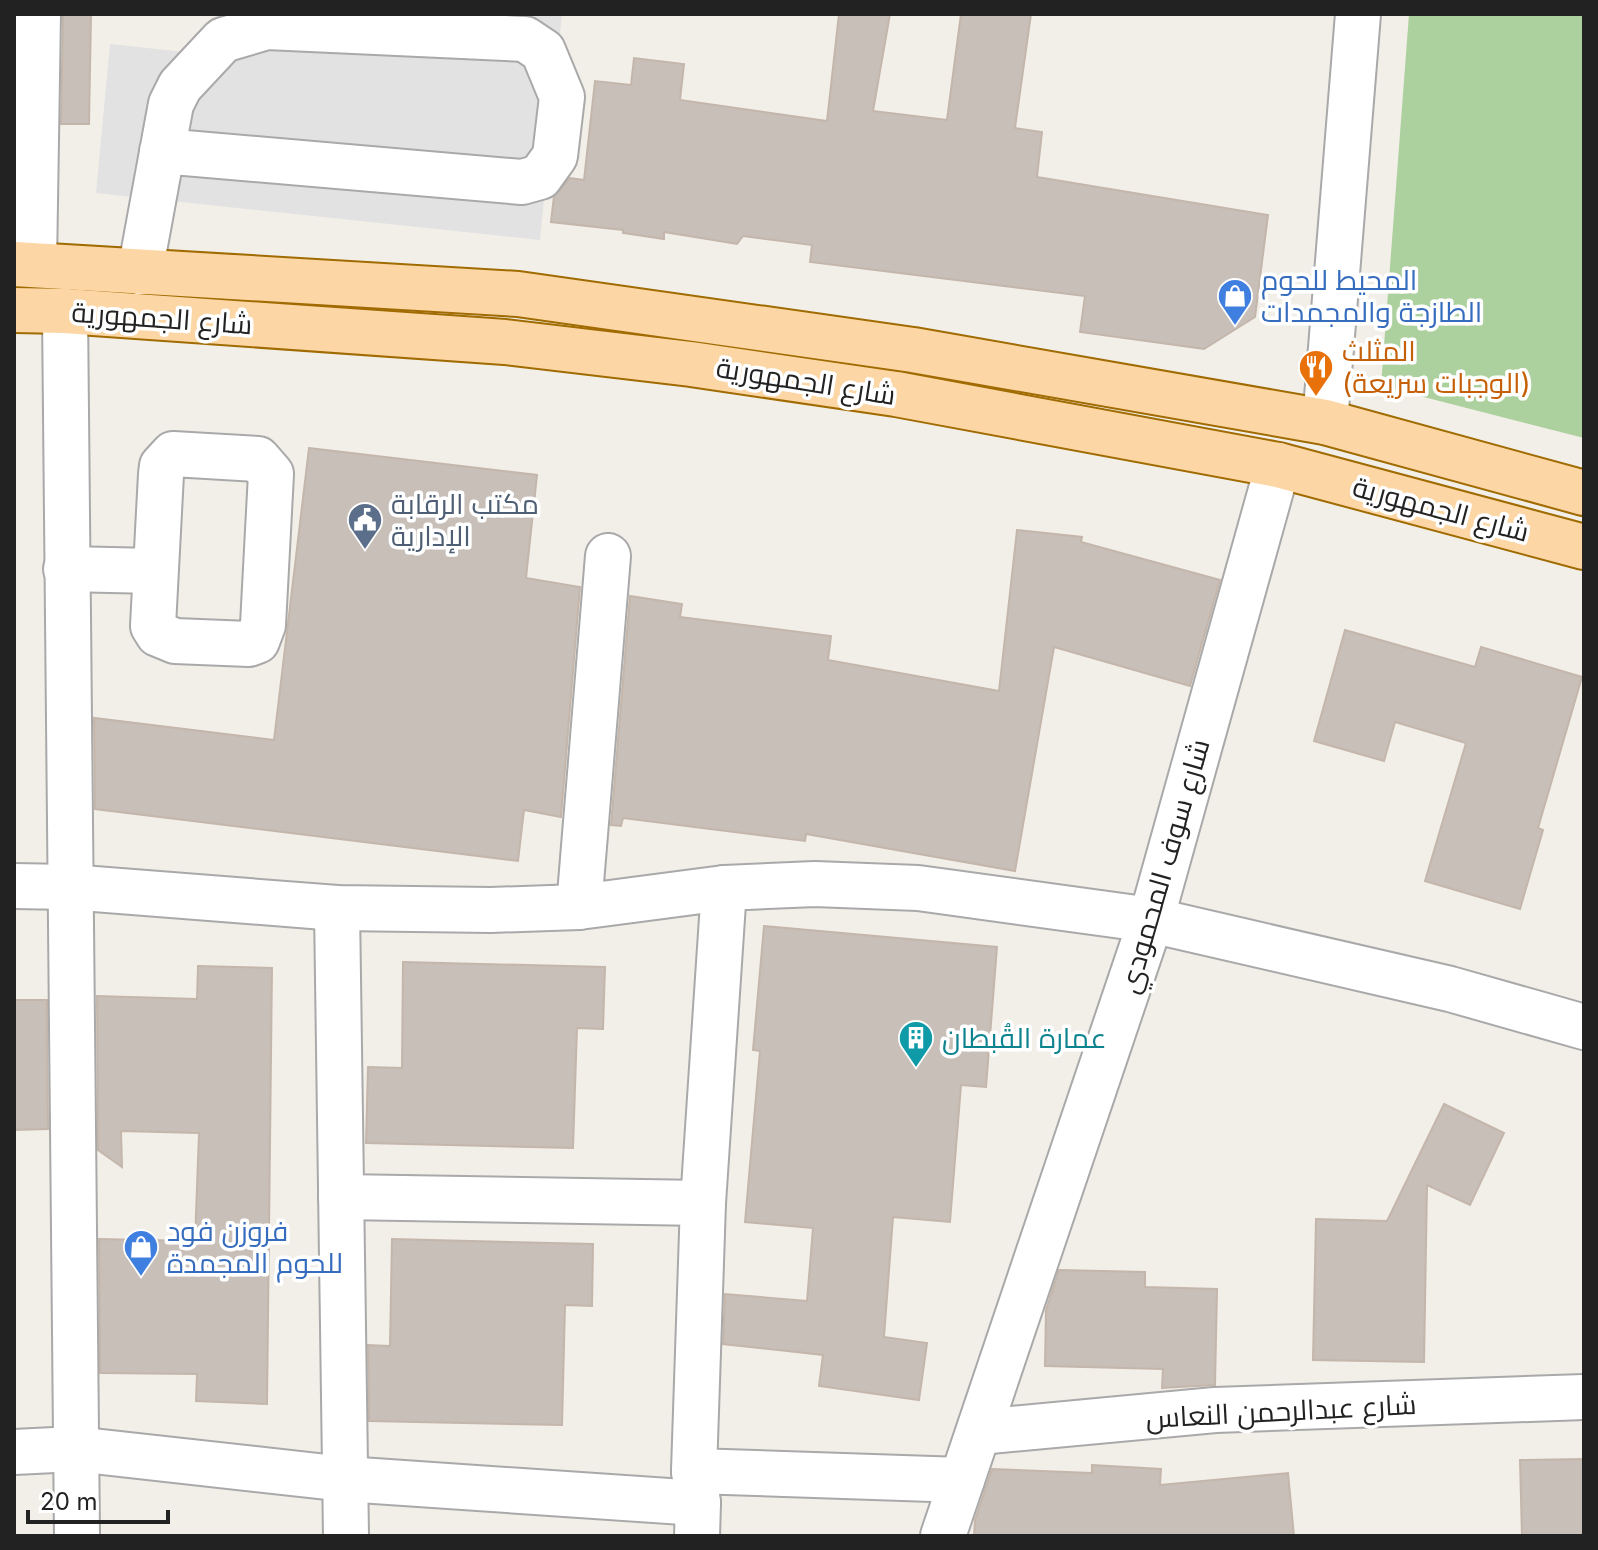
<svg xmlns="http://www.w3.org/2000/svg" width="1598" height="1550" font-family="Inter,Cairo,sans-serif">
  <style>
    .forest { fill: #add19e }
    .parking { fill: #e2e2e2 }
    .building { fill: #c7bfb8; stroke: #c4b6ab; stroke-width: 2 }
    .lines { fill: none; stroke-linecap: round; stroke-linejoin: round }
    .minor-casing { stroke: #a9a9a9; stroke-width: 48 }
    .major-casing { stroke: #a06b00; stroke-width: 48 }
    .minor { stroke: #fff; stroke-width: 44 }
    .major { stroke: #fcd6a4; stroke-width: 44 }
    .labels { text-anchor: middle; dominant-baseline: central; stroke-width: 7; stroke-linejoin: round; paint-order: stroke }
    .shop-label { font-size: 28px; fill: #366cbe; stroke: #fff; text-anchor: start }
    .street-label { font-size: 28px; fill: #222; stroke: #fff }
    .food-label { font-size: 28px; fill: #c56008; stroke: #fff; text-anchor: start }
    .service-label { font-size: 28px; fill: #4e5e75; stroke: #fff; text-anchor: start }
    .culture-label { font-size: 28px; fill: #0d838f; stroke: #fff; text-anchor: start }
  </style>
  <rect width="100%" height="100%" fill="#f2efe9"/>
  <polygon class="forest" points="1409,14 1584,14 1584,438 1381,386"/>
  <polygon class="parking" points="217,14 562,14 540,240 96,193 110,44 212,55"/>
  <g class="building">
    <polygon points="63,14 91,14 89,124 61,124"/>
    <polygon points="839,14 890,14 873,111 947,120 961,14 1031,14 1015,128 1042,132 1037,177 1268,215 1255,317 1204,349 1080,332 1085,296 810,262 812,245 743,236 737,244 664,232 664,239 623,233 623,230 551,222 554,196 570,178 584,180 595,81 631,85 634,58 684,64 680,100 827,121"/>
    <polygon points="309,448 537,475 526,578 580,587 561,817 524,810 518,861 95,809 94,718 274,740"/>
    <polygon points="1017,530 1082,537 1081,542 1220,580 1190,686 1054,647 1015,871 806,834 805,841 623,818 621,826 611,825 630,596 682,604 680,617 831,636 828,660 999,691"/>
    <polygon points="1345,630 1475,667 1481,647 1582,677 1538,828 1543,830 1520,909 1425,881 1466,743 1395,722 1384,761 1314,741"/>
    <polygon points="764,926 997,947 986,1087 961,1085 950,1222 893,1217 884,1337 927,1343 919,1400 819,1386 823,1355 723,1344 725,1294 807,1301 813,1228 745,1222 760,1051 753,1050"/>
    <polygon points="403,962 605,967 603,1029 577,1028 573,1148 366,1143 368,1067 402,1068"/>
    <polygon points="198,966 272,968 267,1404 196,1401 197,1374 100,1373 99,1239 195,1241 199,1133 121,1131 122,1167 98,1150 97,996 197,999"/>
    <polygon points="14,1000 47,1000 48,1129 14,1130"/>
    <polygon points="1444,1104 1504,1133 1470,1205 1427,1185 1424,1362 1313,1360 1316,1219 1387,1221"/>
    <polygon points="392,1239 593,1244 592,1306 565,1305 562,1425 369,1421 368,1345 390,1346"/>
    <polygon points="1059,1270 1145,1272 1145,1287 1217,1289 1215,1385 1162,1388 1163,1369 1045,1366 1046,1310"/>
    <polygon points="1584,1459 1584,1536 1522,1536 1520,1460"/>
    <polygon points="1092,1465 1161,1469 1160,1485 1288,1473 1294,1536 974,1536 975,1520 992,1469 1092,1473"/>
  </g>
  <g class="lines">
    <defs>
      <g id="minor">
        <polyline points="34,265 38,14"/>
        <polyline points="140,272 171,104 180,86 223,40 267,27 525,39 543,51 562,97 555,156 540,177 522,182 162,151"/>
        <polyline points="65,311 77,1536"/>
        <polyline points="1325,422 1358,14"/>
        <polygon points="173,454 258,459 271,474 263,625 257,641 249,644 175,641 158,634 153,626 161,474 162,466"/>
        <polyline points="66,569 155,571"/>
        <polyline points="14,886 69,887 337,908 491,910 579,907 724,888 815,884 918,888 1151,920 1450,989 1584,1027"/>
        <polyline points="579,907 608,556"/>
        <polyline points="337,908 346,1536"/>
        <polyline points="341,1197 703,1203"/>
        <polyline points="979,1432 1215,1410 1584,1397"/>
        <polyline points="14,1452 75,1449 345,1479 698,1503"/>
        <polyline points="694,1471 962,1480"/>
        <polyline points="697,1536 698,1503 694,1471 703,1203 724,888"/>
        <polyline points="943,1536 1151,920 1278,465"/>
      </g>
      <g id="major">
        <polyline points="14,264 518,294 913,350 1325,422 1584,493"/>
        <polyline points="14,310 65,311 505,342 691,364 896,394 1278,465 1584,547"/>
      </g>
    </defs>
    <use href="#minor" class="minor-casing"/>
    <use href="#major" class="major-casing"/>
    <use href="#minor" class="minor"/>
    <use href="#major" class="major"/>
  </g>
  <defs>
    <symbol id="shop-pin" viewBox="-11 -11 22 30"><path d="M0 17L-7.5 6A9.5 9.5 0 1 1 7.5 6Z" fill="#3f7fe0" stroke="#fff"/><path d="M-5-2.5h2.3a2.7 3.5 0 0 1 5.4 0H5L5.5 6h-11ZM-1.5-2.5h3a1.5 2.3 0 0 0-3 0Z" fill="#fff"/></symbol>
    <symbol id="restaurant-pin" viewBox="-11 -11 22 30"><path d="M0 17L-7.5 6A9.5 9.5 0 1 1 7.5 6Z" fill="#e8710a" stroke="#fff"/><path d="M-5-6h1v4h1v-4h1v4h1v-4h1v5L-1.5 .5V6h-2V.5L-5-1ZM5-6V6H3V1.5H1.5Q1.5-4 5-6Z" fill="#fff"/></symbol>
    <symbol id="civic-pin" viewBox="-11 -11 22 30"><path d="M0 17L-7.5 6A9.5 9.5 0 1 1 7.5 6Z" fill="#5c6f8a" stroke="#fff"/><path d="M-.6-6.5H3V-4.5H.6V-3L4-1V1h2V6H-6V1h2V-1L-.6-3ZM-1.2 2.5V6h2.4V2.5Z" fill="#fff"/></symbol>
    <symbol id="building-pin" viewBox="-11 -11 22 30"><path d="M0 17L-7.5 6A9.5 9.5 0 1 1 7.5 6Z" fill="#0f9aa8" stroke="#fff"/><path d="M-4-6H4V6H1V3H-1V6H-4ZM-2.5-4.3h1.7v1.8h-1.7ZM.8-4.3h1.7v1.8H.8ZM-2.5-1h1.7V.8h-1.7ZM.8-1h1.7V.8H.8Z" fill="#fff"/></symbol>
  </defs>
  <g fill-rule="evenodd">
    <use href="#shop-pin" x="1215" y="276" width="40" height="54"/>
    <use href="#restaurant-pin" x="1296" y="347" width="40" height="54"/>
    <use href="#civic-pin" x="345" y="500" width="40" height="54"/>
    <use href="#building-pin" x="896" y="1018" width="40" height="54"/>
    <use href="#shop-pin" x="121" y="1227" width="40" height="54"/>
  </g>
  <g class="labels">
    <g class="shop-label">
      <text x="1261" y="280">المحيط للحوم<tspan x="1261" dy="32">الطازجة والمجمدات</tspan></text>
      <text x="167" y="1231">فروزن فود<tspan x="167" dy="32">للحوم المجمدة</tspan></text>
    </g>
    <g class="street-label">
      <text transform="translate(162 318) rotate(4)">شارع الجمهورية</text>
      <text transform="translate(806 381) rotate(9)">شارع الجمهورية</text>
      <text transform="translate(1441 509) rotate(15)">شارع الجمهورية</text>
      <text transform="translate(1164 866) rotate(-74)">شارع سوف المحمودي</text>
      <text transform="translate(1281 1411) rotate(-3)">شارع عبدالرحمن النعاس</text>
    </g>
    <g class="food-label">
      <text x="1342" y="351">المثلث<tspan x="1342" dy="32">(الوجبات سريعة)</tspan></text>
    </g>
    <g class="service-label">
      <text x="391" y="504">مكتب الرقابة<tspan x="391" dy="32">الإدارية</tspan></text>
    </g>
    <g class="culture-label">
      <text x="942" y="1038">عمارة القُبطان</text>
    </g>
  </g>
  <rect width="1598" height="1550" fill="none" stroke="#222222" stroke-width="32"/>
  <path d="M28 1510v12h140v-12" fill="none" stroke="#222222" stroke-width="4"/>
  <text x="40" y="1510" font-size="24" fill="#222222" stroke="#ffffff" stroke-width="6" paint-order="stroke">20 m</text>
</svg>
